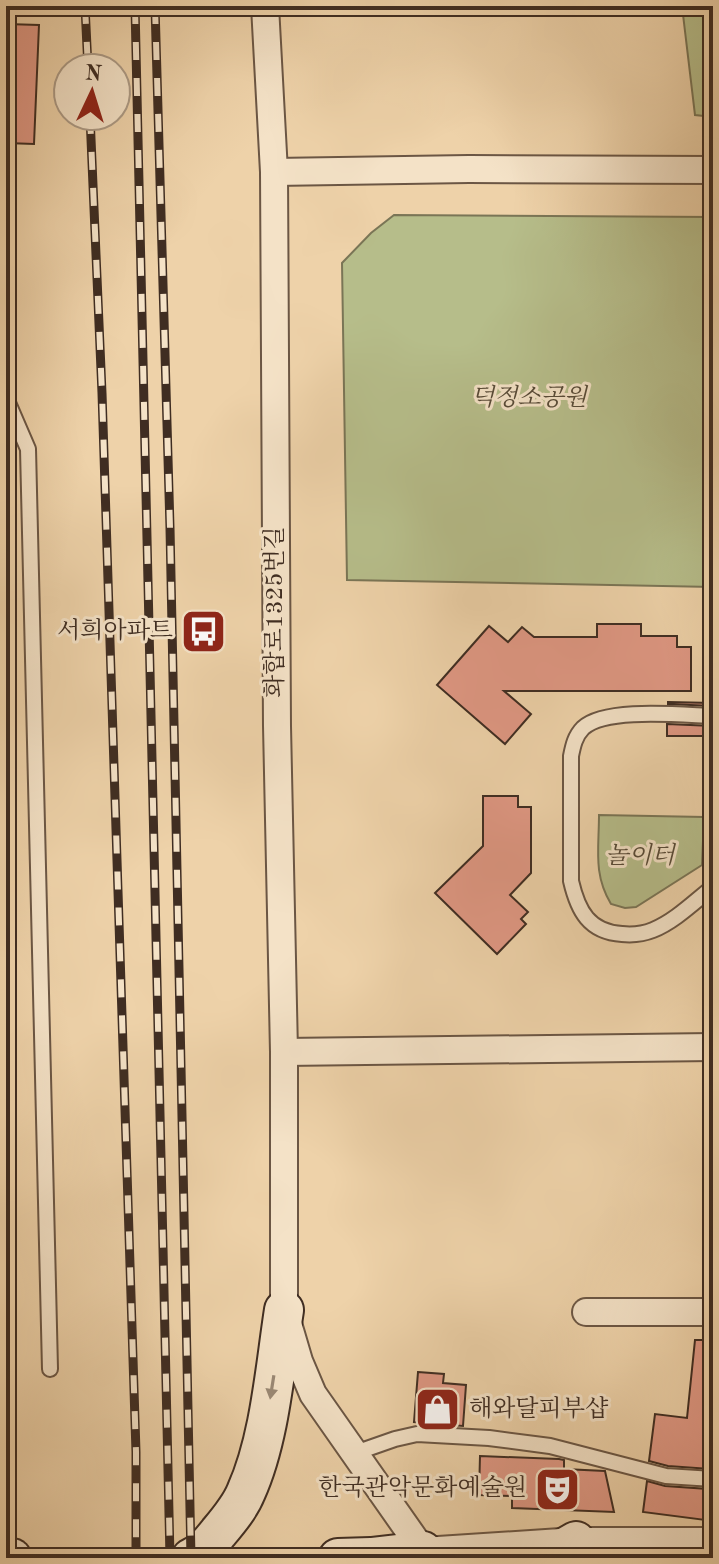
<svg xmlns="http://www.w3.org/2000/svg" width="719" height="1564" font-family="'Old Standard TT','Noto Serif KR',serif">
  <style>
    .green { fill: #b6bd8a; stroke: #7a7556; stroke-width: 2 }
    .building { fill: #e09884; stroke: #3f2d22; stroke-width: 2 }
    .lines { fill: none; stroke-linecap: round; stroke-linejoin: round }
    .service-casing { stroke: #6b5644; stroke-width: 18 }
    .minor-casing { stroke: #6b5644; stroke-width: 30 }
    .secondary-casing { stroke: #3f2d22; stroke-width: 42 }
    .service { stroke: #f4e2c7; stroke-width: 14 }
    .minor { stroke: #f4e2c7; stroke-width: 26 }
    .secondary { stroke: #f4e2c7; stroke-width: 38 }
    .rail-casing { stroke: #3f2d22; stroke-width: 9 }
    .rail { stroke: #f4e2c7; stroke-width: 6; stroke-dasharray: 18; stroke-linecap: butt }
    .oneway { fill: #9a8874 }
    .labels { text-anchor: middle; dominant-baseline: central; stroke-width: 6; stroke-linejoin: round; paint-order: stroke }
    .park-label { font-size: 24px; font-style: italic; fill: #574a37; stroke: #f4e2c7 }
    .street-label { font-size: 24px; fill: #3f2d22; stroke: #f4e2c7 }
    .poi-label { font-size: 24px; fill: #3f2d22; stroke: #f4e2c7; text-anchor: end }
  </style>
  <rect width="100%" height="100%" fill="#eed2a9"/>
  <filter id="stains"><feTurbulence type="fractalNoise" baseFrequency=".0025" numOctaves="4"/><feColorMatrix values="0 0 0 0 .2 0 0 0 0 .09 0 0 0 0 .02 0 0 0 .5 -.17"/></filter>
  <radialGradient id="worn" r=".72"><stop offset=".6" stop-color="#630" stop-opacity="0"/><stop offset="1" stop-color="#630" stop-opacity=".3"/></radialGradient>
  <g class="green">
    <polygon points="682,6 713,6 713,117 695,115"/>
    <polygon points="394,215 713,217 713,587 347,580 342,263 371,233"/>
    <path d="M 599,815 L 704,817 L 702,865 L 636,907 L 625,908 L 611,904 C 593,874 599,849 599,815 Z"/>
  </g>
  <g class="building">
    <polygon points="6,24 39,25 34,144 6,143"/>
    <polygon points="597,624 641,624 641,636 677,636 677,647 691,647 691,691 504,691 531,714 505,744 437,685 489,626 508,642 522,627 534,637 597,637"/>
    <polygon points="668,702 713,703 713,706 668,704"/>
    <polygon points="667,724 713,726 713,736 667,736"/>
    <polygon points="483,796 518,796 518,807 531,807 531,873 510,895 528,912 521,919 526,924 497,954 435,893 483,846"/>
    <polygon points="695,1340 713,1340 713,1463 711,1463 710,1469 668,1466 649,1461 655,1414 687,1418"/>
    <polygon points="418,1372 444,1374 443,1383 466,1385 463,1426 414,1422"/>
    <polygon points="480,1456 559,1459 564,1460 564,1469 605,1471 614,1512 512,1508 512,1496 479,1495"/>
    <polygon points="647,1481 665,1486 708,1489 705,1520 643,1512"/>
  </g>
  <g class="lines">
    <defs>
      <g id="service">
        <polyline points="6,398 28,449 50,1369"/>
        <path d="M 713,716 C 682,715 605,707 583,728 C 575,736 573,746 571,756 L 571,881 C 578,911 589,932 622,934 C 632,935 643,934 653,930 C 675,921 694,902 713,887"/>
        <polyline points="355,1453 395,1439 417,1434 489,1438 550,1446 666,1476 713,1479"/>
      </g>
      <g id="minor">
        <polyline points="265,6 274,172 277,726 284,1052 284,1310 299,1361 313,1394 423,1551 576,1541 713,1541"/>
        <polyline points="274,172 469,169 713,170"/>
        <polyline points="284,1052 713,1047"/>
        <polyline points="586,1312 713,1312"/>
      </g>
      <g id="secondary">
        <polyline points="6,1558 12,1558"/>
        <path d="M 191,1558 C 203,1553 210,1543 218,1533 C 228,1521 240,1507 246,1492 C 270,1439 275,1368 284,1310"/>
        <polyline points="338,1558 371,1557 423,1551 430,1558"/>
        <polyline points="551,1558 562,1549 576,1541"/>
      </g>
    </defs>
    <use href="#service" class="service-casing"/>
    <use href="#minor" class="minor-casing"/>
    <use href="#secondary" class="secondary-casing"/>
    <use href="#service" class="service"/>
    <use href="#minor" class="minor"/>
    <use href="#secondary" class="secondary"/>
    <defs>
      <g id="rail">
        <polyline points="85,6 88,68"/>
        <polyline points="135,6 170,1558"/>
        <polyline points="155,6 170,528 191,1558"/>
        <polyline points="90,116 102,393 136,1452 136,1558"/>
      </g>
    </defs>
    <use href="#rail" class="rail-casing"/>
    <use href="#rail" class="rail"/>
  </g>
  <defs><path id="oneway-solid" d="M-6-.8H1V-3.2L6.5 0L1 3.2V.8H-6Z" transform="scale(2)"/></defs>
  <use class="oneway" href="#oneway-solid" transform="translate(272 1387) rotate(99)"/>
  <defs>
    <symbol id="bus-square" viewBox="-11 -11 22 22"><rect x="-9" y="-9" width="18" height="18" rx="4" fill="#8f2418" stroke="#f4e2c7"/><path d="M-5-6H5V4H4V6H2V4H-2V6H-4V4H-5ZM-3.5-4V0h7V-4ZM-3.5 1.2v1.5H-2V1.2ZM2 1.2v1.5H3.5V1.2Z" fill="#fff"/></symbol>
    <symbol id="shop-square" viewBox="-11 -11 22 22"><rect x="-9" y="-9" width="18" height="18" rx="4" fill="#8f2418" stroke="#f4e2c7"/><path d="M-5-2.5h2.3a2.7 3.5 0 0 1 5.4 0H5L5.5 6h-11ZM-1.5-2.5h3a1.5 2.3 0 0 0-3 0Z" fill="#fff"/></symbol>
    <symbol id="theatre-square" viewBox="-11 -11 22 22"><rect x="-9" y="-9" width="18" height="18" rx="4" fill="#8f2418" stroke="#f4e2c7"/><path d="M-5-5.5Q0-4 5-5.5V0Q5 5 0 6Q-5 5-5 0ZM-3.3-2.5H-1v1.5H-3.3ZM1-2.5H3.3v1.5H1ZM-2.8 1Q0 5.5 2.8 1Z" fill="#fff"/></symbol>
  </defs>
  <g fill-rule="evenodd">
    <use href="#bus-square" x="178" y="606" width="51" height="51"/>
    <use href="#shop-square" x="412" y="1384" width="51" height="51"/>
    <use href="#theatre-square" x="532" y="1464" width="51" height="51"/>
  </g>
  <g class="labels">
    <g class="park-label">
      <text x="529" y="399">덕정소공원</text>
      <text x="640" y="857">놀이터</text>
    </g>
    <g class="street-label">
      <text transform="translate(276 612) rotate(-90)">화합로1325번길</text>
    </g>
    <g class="poi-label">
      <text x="173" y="632">서희아파트</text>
      <text x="469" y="1410" text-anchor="start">해와달피부샵</text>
      <text x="527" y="1489">한국관악문화예술원</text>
    </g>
  </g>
  <rect width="719" height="1564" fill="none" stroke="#eed2a9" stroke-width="32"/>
  <rect x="8" y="8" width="703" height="1548" fill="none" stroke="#3f2d22" stroke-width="4"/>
  <rect x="16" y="16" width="687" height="1532" fill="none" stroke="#3f2d22" stroke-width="2"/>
  <g transform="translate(92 92) rotate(4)"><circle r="38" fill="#f4e2c7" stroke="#ac9a85" stroke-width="2"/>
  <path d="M0-6L14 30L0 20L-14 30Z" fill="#8f2418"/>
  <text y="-12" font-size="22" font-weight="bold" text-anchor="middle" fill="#3f2d22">N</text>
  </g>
  <rect width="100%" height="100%" filter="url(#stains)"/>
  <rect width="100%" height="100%" fill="url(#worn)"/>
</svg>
